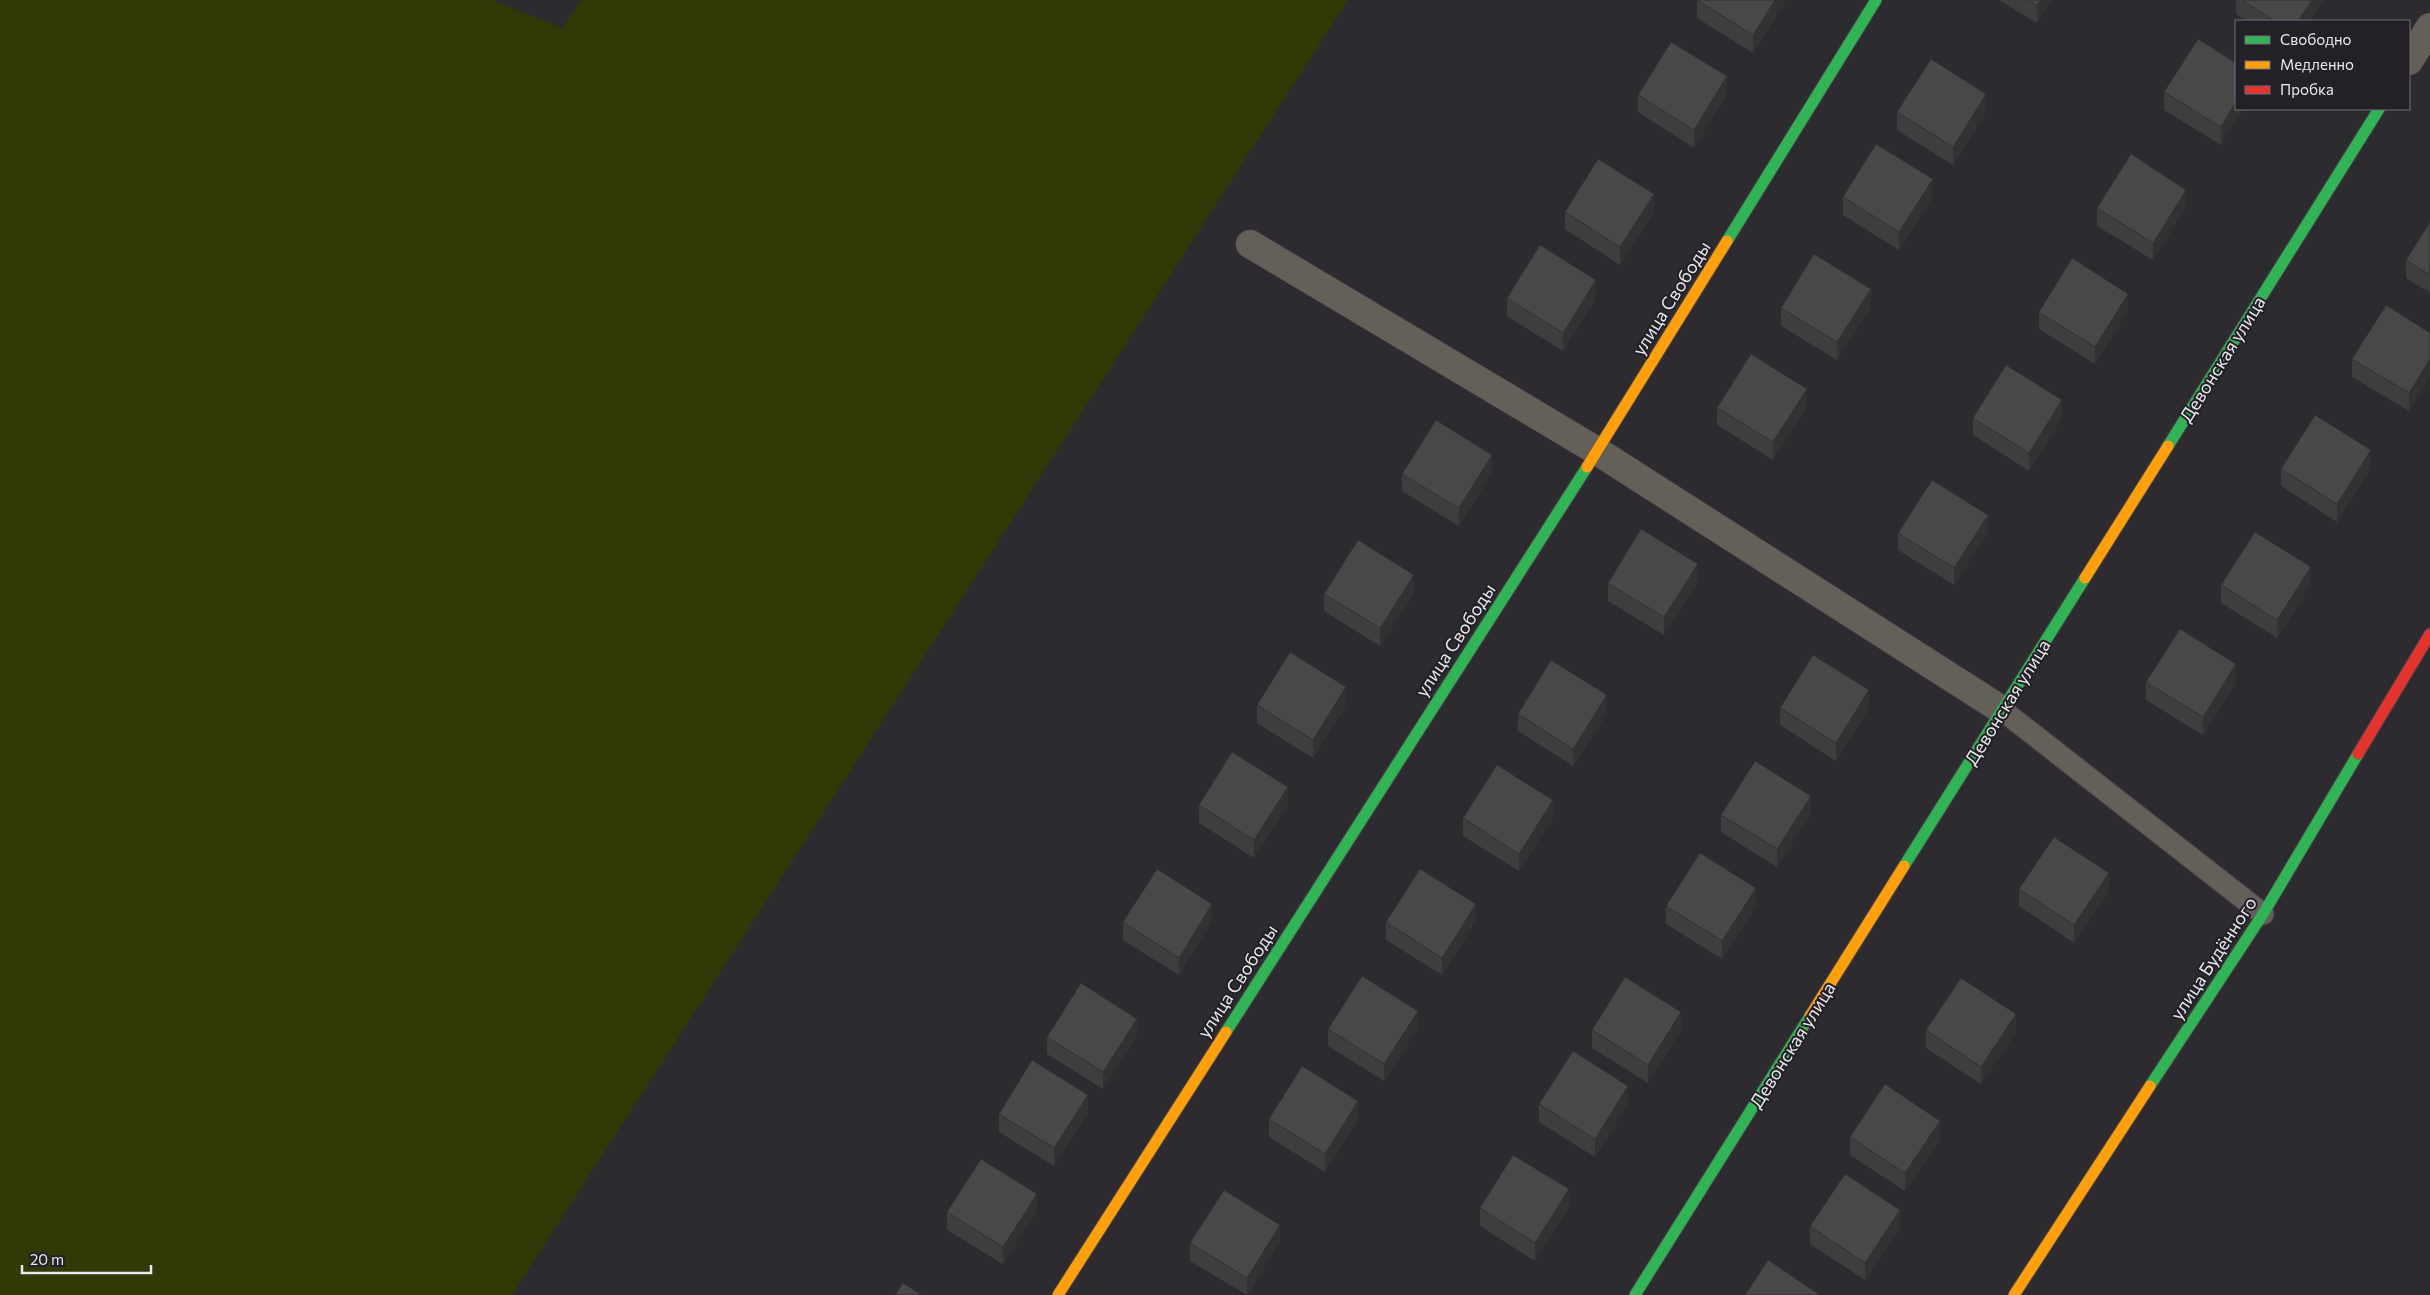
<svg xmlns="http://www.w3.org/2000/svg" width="2430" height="1295" font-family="Commissioner,sans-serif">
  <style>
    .green { fill: #323907 }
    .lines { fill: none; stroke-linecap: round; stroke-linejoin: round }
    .lane-casing { stroke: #47464a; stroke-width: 23 }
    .street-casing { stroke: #47464a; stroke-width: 29 }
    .fast-casing { stroke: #47464a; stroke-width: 13 }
    .slow-casing { stroke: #47464a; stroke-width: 13 }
    .jam-casing { stroke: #47464a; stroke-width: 13 }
    .lane { stroke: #645f58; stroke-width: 21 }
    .street { stroke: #645f58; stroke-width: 28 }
    .fast { stroke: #30b455; stroke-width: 11 }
    .slow { stroke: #ff9f0a; stroke-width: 11 }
    .jam { stroke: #e5322d; stroke-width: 11 }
    .wall { fill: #3f3d3e }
    .shaded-wall { fill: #333232 }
    .building { fill: #494748; stroke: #333232 }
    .labels { text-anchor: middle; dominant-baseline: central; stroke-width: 4; stroke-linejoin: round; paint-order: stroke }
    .street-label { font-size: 18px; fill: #eae8ed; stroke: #232027 }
  </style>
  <rect width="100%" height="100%" fill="#2d2b30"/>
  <polygon class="green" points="0,0 492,0 563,28 581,0 1348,0 512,1295 0,1295"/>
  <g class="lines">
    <defs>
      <polyline id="lane" points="2002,710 2263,914"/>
      <g id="street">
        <polyline points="2409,61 2430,27"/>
        <polyline points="1250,244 1597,451 2002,710"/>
      </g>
      <g id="fast">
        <polyline points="1727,241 1876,0"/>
        <polyline points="2168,446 2379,109"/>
        <polyline points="1904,866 2085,578"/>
        <polyline points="1226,1032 1587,467"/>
        <polyline points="2150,1086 2263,914 2358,754"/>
        <polyline points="1635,1295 1810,1016"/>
      </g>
      <g id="slow">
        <polyline points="1587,467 1727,241"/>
        <polyline points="2085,578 2168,446"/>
        <polyline points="1810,1016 1904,866"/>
        <polyline points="1058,1295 1226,1032"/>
        <polyline points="2014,1295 2150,1086"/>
      </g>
      <polyline id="jam" points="2358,754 2430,634"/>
    </defs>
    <use href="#lane" class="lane-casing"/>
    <use href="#street" class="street-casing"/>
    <use href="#fast" class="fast-casing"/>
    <use href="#slow" class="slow-casing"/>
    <use href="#jam" class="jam-casing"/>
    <use href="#lane" class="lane"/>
    <use href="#street" class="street"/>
    <use href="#fast" class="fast"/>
    <use href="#slow" class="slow"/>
    <use href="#jam" class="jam"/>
  </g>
  <g class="wall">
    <polygon points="1697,0 1786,0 1753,53 1697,18"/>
    <polygon points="1999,0 2052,0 2037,23"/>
    <polygon points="2236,0 2323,0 2310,21 2247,21 2236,14"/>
    <polygon points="2236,63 2221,145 2164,110 2164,92"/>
    <polygon points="1727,94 1694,148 1638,112 1638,95"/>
    <polygon points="1897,112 1986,112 1953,165 1897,130"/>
    <polygon points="1933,196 1899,250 1843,215 1843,197"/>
    <polygon points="2186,207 2153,260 2097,226 2097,208"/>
    <polygon points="1565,212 1654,212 1620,265 1565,229"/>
    <polygon points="2430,222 2430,293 2406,278 2406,260"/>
    <polygon points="1507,298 1596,298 1563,351 1507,316"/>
    <polygon points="1871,307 1837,360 1781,326 1781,308"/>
    <polygon points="2128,311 2095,364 2039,329 2039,312"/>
    <polygon points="2430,333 2430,377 2409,411 2352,377 2352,359"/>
    <polygon points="1807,407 1773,460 1717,425 1717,408"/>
    <polygon points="1973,418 2062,418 2029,471 1973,435"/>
    <polygon points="2371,468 2337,522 2281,486 2281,469"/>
    <polygon points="1492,473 1459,526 1402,491 1402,474"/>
    <polygon points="1988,532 1954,585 1898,550 1898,533"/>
    <polygon points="1698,582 1664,635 1608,601 1608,583"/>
    <polygon points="2221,585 2311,585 2277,638 2221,603"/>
    <polygon points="1414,593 1380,646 1324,611 1324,594"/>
    <polygon points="2146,682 2236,682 2203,735 2146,700"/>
    <polygon points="1257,705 1346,705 1313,758 1257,723"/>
    <polygon points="1780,708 1869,708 1836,761 1780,725"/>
    <polygon points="1607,713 1573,766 1518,731 1518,714"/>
    <polygon points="1288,804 1254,858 1199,823 1199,805"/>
    <polygon points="1811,814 1777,867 1721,832 1721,815"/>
    <polygon points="1463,818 1553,818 1519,871 1463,836"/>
    <polygon points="2019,889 2109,891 2074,943 2019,906"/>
    <polygon points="1666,906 1756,906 1722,959 1666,924"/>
    <polygon points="1212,921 1179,975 1123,940 1123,922"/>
    <polygon points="1476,921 1442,975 1386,940 1386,922"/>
    <polygon points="1418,1028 1384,1081 1328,1046 1328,1029"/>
    <polygon points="1592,1030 1681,1030 1648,1083 1592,1048"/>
    <polygon points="1926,1030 2016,1032 1981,1084 1926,1048"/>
    <polygon points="1137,1036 1103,1089 1047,1054 1047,1037"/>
    <polygon points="1539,1104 1628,1104 1595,1157 1539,1122"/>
    <polygon points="1088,1113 1054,1166 999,1132 999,1114"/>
    <polygon points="1269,1119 1358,1119 1325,1172 1269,1137"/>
    <polygon points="1850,1137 1940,1139 1905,1191 1850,1155"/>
    <polygon points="1569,1207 1535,1261 1480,1226 1480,1208"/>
    <polygon points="1037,1211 1003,1264 947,1230 947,1212"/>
    <polygon points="1810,1226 1900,1228 1865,1280 1810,1244"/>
    <polygon points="1280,1242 1247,1295 1190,1261 1190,1243"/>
  </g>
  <g class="shaded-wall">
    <polygon points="1775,0 1786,0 1753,53 1753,35"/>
    <polygon points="2040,0 2052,0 2037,23 2037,6"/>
    <polygon points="2312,0 2323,0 2310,21 2298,21"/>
    <polygon points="1727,76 1727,94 1694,148 1694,130"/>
    <polygon points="1986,94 1986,112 1953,165 1953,147"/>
    <polygon points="2236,102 2236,109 2243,109 2221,145 2221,127"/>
    <polygon points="1933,179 1933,196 1899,250 1899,232"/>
    <polygon points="2186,190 2186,207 2153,260 2153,243"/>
    <polygon points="1654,194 1654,212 1620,265 1620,247"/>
    <polygon points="1596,280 1596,298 1563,351 1563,333"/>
    <polygon points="1871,289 1871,307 1837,360 1837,342"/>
    <polygon points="2128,294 2128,311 2095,364 2095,347"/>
    <polygon points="2430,359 2430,377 2409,411 2409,393"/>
    <polygon points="1807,389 1807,407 1773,460 1773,442"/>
    <polygon points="2062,400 2062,418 2029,471 2029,453"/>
    <polygon points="2371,450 2371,468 2337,522 2337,504"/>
    <polygon points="1492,455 1492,473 1459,526 1459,508"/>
    <polygon points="1988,515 1988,532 1954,585 1954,568"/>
    <polygon points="1698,564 1698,582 1664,635 1664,617"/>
    <polygon points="2311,567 2311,585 2277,638 2277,620"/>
    <polygon points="1414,575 1414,593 1380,646 1380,628"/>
    <polygon points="2236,664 2236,682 2203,735 2203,717"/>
    <polygon points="1346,687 1346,705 1313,758 1313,740"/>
    <polygon points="1869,690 1869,708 1836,761 1836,743"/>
    <polygon points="1607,695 1607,713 1573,766 1573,749"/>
    <polygon points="1288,787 1288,804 1254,858 1254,840"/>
    <polygon points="1811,796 1811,814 1777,867 1777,849"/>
    <polygon points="1553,800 1553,818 1519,871 1519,854"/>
    <polygon points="2109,873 2109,891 2074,943 2074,925"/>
    <polygon points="1756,888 1756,906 1722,959 1722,941"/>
    <polygon points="1212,904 1212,921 1179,975 1179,958"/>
    <polygon points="1476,904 1476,921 1442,975 1442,958"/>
    <polygon points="1418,1011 1418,1028 1384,1081 1384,1064"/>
    <polygon points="1681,1012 1681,1030 1648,1083 1648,1065"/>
    <polygon points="2016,1014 2016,1032 1981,1084 1981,1067"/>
    <polygon points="1137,1019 1137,1036 1103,1089 1103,1072"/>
    <polygon points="1628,1086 1628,1104 1595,1157 1595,1139"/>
    <polygon points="1088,1095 1088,1113 1054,1166 1054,1148"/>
    <polygon points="1358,1101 1358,1119 1325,1172 1325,1154"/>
    <polygon points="1940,1121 1940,1139 1905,1191 1905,1173"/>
    <polygon points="1569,1189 1569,1207 1535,1261 1535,1243"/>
    <polygon points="1037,1194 1037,1211 1003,1264 1003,1247"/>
    <polygon points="1900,1210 1900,1228 1865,1280 1865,1263"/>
    <polygon points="1280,1225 1280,1242 1247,1295 1247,1278"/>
  </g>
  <g class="building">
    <polygon points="1697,0 1775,0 1753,35"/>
    <polygon points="2028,0 2040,0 2037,6"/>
    <polygon points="2242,0 2312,0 2298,21 2275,21"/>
    <polygon points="2198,39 2236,63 2236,102 2221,127 2164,92"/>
    <polygon points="1671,42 1727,76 1694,130 1638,95"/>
    <polygon points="1931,59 1986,94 1953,147 1897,112"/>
    <polygon points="1876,144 1933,179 1899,232 1843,197"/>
    <polygon points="2131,154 2186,190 2153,243 2097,208"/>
    <polygon points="1598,159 1654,194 1620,247 1565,212"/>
    <polygon points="2430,222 2430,275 2406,260"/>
    <polygon points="1540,245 1596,280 1563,333 1507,298"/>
    <polygon points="1814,254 1871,289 1837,342 1781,308"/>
    <polygon points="2072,258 2128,294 2095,347 2039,312"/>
    <polygon points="2386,305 2430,333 2430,359 2409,393 2352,359"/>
    <polygon points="1751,354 1807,389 1773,442 1717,408"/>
    <polygon points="2006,365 2062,400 2029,453 1973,418"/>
    <polygon points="2315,415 2371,450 2337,504 2281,469"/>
    <polygon points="1436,420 1492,455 1459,508 1402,474"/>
    <polygon points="1932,480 1988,515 1954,568 1898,533"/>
    <polygon points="1641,529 1698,564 1664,617 1608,583"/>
    <polygon points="2255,532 2311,567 2277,620 2221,585"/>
    <polygon points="1358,540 1414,575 1380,628 1324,594"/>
    <polygon points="2180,629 2236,664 2203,717 2146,682"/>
    <polygon points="1290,652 1346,687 1313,740 1257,705"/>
    <polygon points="1813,655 1869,690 1836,743 1780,708"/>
    <polygon points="1551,660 1607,695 1573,749 1518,714"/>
    <polygon points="1232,752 1288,787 1254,840 1199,805"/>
    <polygon points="1755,761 1811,796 1777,849 1721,815"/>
    <polygon points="1497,765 1553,800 1519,854 1463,818"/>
    <polygon points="2054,837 2109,873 2074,925 2019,889"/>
    <polygon points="1700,853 1756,888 1722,941 1666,906"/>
    <polygon points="1157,869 1212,904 1179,958 1123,922"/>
    <polygon points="1420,869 1476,904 1442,958 1386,922"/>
    <polygon points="1362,976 1418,1011 1384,1064 1328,1029"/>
    <polygon points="1625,977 1681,1012 1648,1065 1592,1030"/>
    <polygon points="1961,978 2016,1014 1981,1067 1926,1030"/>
    <polygon points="1081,983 1137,1019 1103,1072 1047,1037"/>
    <polygon points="1573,1051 1628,1086 1595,1139 1539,1104"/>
    <polygon points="1032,1060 1088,1095 1054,1148 999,1114"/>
    <polygon points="1302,1066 1358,1101 1325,1154 1269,1119"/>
    <polygon points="1885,1084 1940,1121 1905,1173 1850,1137"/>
    <polygon points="1513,1155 1569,1189 1535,1243 1480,1208"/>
    <polygon points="981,1159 1037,1194 1003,1247 947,1212"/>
    <polygon points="1845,1174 1900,1210 1865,1263 1810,1226"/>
    <polygon points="1224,1190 1280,1225 1247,1278 1190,1243"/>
    <polygon points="1768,1260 1820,1295 1745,1295"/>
    <polygon points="903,1283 922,1295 895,1295"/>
  </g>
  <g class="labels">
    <g class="street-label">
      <text transform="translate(1671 298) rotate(-58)">улица Свободы</text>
      <text transform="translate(2222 359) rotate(-58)">Девонская улица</text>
      <text transform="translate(1455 640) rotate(-57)">улица Свободы</text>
      <text transform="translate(2007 702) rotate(-58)">Девонская улица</text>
      <text transform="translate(2213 958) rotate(-57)">улица Будённого</text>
      <text transform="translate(1237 981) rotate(-57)">улица Свободы</text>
      <text transform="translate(1792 1045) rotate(-58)">Девонская улица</text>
    </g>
  </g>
  <rect x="2235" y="20" width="175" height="90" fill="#232027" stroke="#737076"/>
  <rect x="2245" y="36" width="25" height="8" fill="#30b455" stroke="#737076"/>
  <text x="2280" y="45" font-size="15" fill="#eae8ed">Свободно</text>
  <rect x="2245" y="61" width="25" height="8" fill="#ff9f0a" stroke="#737076"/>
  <text x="2280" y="70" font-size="15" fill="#eae8ed">Медленно</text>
  <rect x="2245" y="86" width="25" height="8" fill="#e5322d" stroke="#737076"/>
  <text x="2280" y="95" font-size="15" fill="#eae8ed">Пробка</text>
  <path d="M22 1265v8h129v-8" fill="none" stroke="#eae8ed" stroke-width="2.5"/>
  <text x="30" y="1265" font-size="15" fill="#eae8ed" stroke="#232027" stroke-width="4" paint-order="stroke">20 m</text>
</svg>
